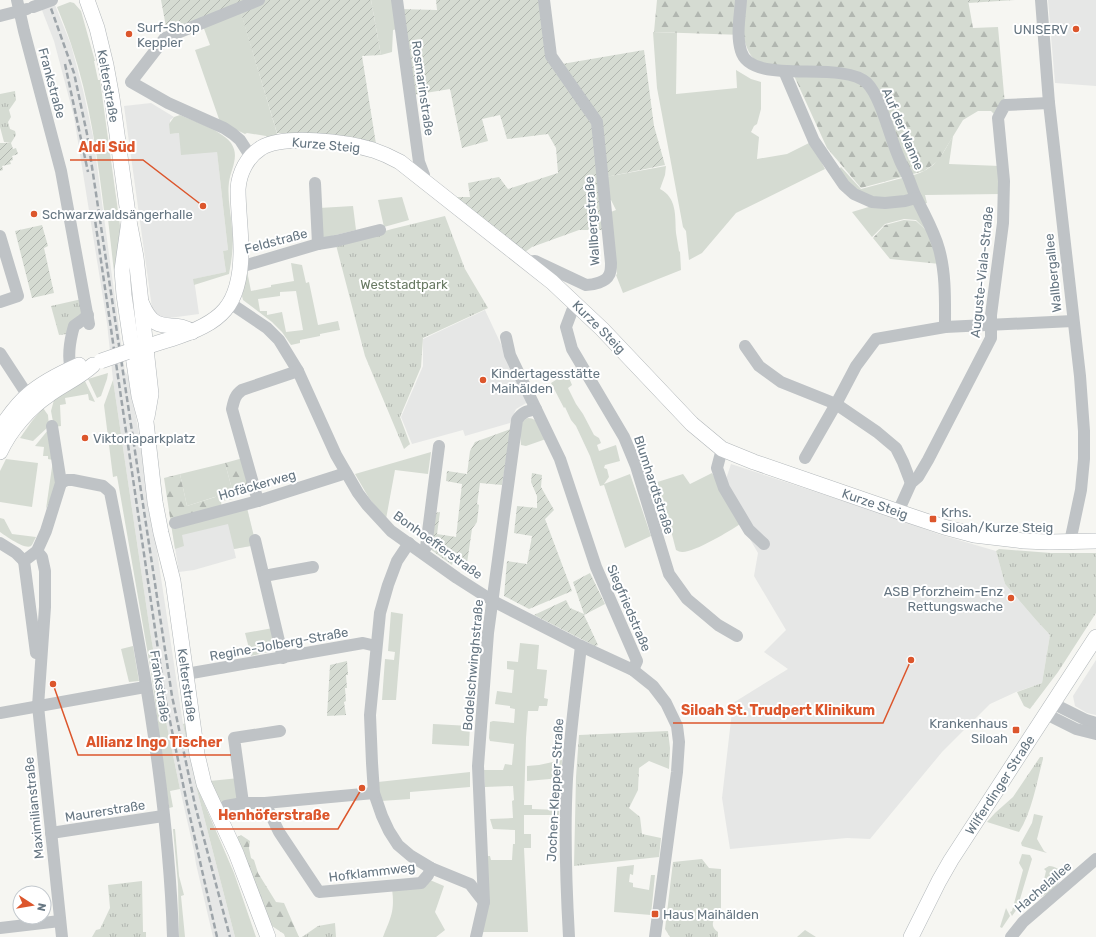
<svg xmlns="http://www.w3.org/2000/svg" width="1096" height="937" font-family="Rubik,sans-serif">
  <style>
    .built { fill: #e6e7e6 }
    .grass { fill: #d5dbd2; fill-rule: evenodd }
    .forest { fill: url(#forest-firs) }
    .park { fill: url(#park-tufts) }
    .garden { fill: url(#garden-furrows) }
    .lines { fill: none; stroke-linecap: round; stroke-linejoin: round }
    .major-casing { stroke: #b2b7ba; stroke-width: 16 }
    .minor { stroke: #bfc3c6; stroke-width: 12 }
    .major { stroke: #fff; stroke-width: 15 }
    .rail { stroke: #9ea5aa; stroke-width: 2.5; stroke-dasharray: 6 3; stroke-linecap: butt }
    .major-bridge-casing { stroke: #b2b7ba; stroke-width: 16; stroke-linecap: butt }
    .minor-bridge { stroke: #bfc3c6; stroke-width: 12 }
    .major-bridge { stroke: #fff; stroke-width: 15 }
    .poi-dot { fill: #dc562c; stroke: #fff; stroke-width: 1.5 }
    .labels { text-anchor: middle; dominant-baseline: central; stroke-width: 4; stroke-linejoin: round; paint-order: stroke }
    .poi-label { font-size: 13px; fill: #667682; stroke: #fff; text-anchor: start }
    .street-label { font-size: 13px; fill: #667682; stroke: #fff }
    .park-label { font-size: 13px; fill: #697a64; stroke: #fff }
    .leader { fill: none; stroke: #dc562c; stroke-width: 1.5 }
    .callout-dot { fill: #dc562c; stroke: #fff; stroke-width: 1.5 }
    .callout-label { font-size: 14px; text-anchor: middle; font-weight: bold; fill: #dc562c; stroke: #fff; stroke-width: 4; stroke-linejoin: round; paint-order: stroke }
  </style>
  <defs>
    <pattern id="forest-firs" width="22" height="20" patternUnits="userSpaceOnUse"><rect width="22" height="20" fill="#d5dbd2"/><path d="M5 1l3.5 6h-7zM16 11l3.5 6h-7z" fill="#b1b6b0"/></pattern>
    <pattern id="park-tufts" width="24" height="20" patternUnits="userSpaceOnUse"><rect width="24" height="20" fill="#d5dbd2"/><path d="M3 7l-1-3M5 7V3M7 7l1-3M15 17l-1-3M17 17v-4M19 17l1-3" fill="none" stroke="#b1b6b0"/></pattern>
    <pattern id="garden-furrows" width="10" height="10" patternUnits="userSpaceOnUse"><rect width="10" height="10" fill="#d5dbd2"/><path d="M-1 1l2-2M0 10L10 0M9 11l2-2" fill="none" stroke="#b1b6b0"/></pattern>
  </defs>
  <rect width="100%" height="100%" fill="#f6f6f2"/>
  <g class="built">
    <polygon points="38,0 53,0 71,45 83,90 93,136 125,372 129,377 143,458 183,724 197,790 235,937 213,937 196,864 194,851 180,789 162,702 150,631 113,380 107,323 74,117 54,41"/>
    <polygon points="1048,0 1096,0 1096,86 1055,83"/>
    <polygon points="151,103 174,117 170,120 170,134 179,133 217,151 228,250 223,251 226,272 194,279 199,314 162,319 152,308 124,106"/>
    <polygon points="485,310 528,402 516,409 510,423 465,436 463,430 412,444 401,417 423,366 423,339"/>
    <polygon points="731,464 901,520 938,534 996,551 1005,584 1036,620 1050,635 1042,683 1016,692 990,704 942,752 870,839 847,838 730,849 722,798 733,703 788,669 764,652 786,630 754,576 758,553 722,491"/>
    <polygon points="246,504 256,545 234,549 236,558 194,570 179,572 171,524"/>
    <polygon points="1096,660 1096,715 1087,713 1075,706 1073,696"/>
  </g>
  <g class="grass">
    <polygon points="371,0 393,0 397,29 393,30 392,52 381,55"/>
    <path d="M 70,2 L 74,3 L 81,11 L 95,61 L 94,61 L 98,80 L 100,80 L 121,233 L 119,233 L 121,244 L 114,272 L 108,219 L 105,218 C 98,160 90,100 71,44 C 67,32 62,19 57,7 Z"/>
    <polygon points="240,9 278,137 267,138 266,136 247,133 245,134 220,122 195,50 210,45 203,26"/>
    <polygon points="653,32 677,33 676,94 737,88 736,70 751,79 761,82 761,109 757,124 754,126 751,132 759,137 757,159 787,154 811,142 825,169 736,213 702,253 689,260 686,231 683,227 657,88"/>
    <path d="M 180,115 C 196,122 221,130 231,143 C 240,156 231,169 229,182 C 227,197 231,213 232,228 C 234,243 232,259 229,274 L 194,285 L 193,279 L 226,272 L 223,251 L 228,250 L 217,152 L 181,155 L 179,133 L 170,134 L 169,124 L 174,117 Z"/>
    <path d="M 953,136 L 949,164 L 1000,166 L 1001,194 L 925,195 L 927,203 L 923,204 L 911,176 C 937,168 940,158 953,136 Z"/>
    <path d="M 666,166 L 665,175 L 660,189 C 677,198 675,215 676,233 C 677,239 678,245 679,251 L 680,252 L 681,270 L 623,293 L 616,275 L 617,274 L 608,213 L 616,210 L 611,200 L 608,200 L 605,177 Z"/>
    <polygon points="841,167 861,189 906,177 909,198 886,201 854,191 837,171"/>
    <polygon points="402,197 409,220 384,227 378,200"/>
    <polygon points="911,203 917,207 926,230 916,220 904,219 885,224 872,237 852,212 872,206"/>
    <polygon points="353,206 356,230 320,239 319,208"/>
    <path d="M 291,263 L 302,265 L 306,283 L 309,282 L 318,325 L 338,321 L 340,330 L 320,334 L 320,336 L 300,340 L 300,343 L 291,345 L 282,332 L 272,322 L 243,300 L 242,296 L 247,271 L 251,291 L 271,287 L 271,285 L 294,281 ZM 296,291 L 303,330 L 286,332 L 282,312 L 267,315 L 267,311 L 260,311 L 258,299 L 280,296 L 280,292 Z"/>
    <polygon points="108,373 107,379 101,396 97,398 88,379"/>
    <polygon points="567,373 572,385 568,388 576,404 583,414 594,435 599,438 601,443 597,445 599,451 616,445 620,461 605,465 604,468 607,469 609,477 604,484 630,474 651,536 625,548 604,485 600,486 590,456 576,426 571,420 565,407 564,408 551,383"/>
    <polygon points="113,380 150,631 162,702 180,789 170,791 173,807 169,808 151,672 117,476 113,477 104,405"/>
    <polygon points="85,381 95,402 89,400 88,394 65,398 66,404 60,405 61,426 54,427 51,411 54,400"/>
    <polygon points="43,408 48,415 49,426 33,441 20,438 32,421"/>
    <path d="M 528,418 C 539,418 542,430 546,439 L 526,446 L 521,445 C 521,435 516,423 528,418 Z"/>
    <polygon points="48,430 57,485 46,509 53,460 48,459 48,456 43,456 44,447 35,446"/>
    <polygon points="431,452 428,474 395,470 386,519 369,498 355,474"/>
    <polygon points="6,459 38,463 32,507 0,502 0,471"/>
    <polygon points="225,463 233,493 231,494 230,492 187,506 180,474"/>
    <path d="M 712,473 L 740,524 C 730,531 693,553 682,552 C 680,552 678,551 676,550 L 668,519 L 662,520 L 651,484 L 683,474 L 690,484 Z"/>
    <polygon points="246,504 256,545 234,549 228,524 182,535 184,546 175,549 171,524"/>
    <path d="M 0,518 L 4,519 L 12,534 L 36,537 C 34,540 33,544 31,546 C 25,550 6,536 0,532 Z"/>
    <polygon points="391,612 403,614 396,700 382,700 385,659 394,660 395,652 388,651"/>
    <polygon points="273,628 277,650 251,656 245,633"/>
    <polygon points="520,643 539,645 537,669 547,670 544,698 548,699 547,706 539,706 538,711 528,711 526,738 524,805 532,805 532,809 559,810 559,815 524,815 524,834 531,834 531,848 524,848 528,932 483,932 485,856 490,856 491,860 512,860 513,844 515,844 515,830 493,829 490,819 513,818 512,801 514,800 513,786 485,787 484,770 503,770 505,764 512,765 514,744 490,741 489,738 490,722 493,721 514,723 515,709 510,708 510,706 495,704 497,691 512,693 514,670 507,669 507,661 518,662"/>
    <polygon points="133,646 139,681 129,682 121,649"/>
    <polygon points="186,723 198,789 234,873 256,937 235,937 197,790 183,724"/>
    <polygon points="433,724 470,726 469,746 432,744"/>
    <polygon points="562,760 561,778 527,781 527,766 539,765"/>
    <polygon points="470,772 470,787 410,792 410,799 381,801 378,782"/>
    <polygon points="239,778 243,803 218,807 210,781"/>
    <polygon points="1034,814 1043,816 1037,839 1044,851 1047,853 1022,846 1021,843 1032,823"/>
    <polygon points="173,829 175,829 179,876 184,895 181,896 185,937 179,937 178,884"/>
    <polygon points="1022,854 1030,855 1032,859 1017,909 1012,916 1010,912 1012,911 1023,870 1019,863"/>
    <polygon points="634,865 633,875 630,874 629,882 633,883 633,887 649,890 651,875 655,875 651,915 614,912 617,867"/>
    <path d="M 1049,866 C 1076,869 1052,896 1039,897 L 1036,896 L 1035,891 L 1041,892 L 1046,871 L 1044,869 Z"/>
    <path d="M 430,880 L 444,886 L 435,912 L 445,930 L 436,937 L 383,937 C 391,917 395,911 392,889 Z"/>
    <polygon points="1006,908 1010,916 1002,928 1000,927"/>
    <polygon points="805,930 816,937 797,937"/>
  </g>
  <g class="forest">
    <path d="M 657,0 L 968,0 L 973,28 L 998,27 L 1005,105 L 998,118 L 991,111 L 978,111 L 963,120 L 938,161 L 924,171 L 861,188 L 827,148 L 790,67 C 761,65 751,67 743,35 L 654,32 Z"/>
    <polygon points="904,220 916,221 926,230 929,229 940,264 890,259 873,238 885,225"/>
    <polygon points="243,458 250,488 233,493 225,463"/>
    <polygon points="180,474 187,506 231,492 233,499 221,501 222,511 171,524 164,478"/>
    <polygon points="241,835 250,841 249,848 251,858 254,860 258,873 276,902 284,903 299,937 285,937 284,934 266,922 234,839"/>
  </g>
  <g class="park">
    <polygon points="15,91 16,100 9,110 11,117 8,122 10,129 15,131 16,135 11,143 4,142 0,127 0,94"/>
    <polygon points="445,216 465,269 488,308 423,338 421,367 400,417 410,444 404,449 365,356 336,245 392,229"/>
    <polygon points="82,299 83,313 67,334 59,335 51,306"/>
    <polygon points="999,549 1051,553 1096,553 1096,613 1058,672 1030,709 1024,706 1017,692 1042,683 1050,635 1036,620 1005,584 996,551"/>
    <polygon points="668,731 670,748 669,769 649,761 639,768 638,790 629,808 640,817 642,834 661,838 659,857 574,866 576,777 579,735"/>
    <path d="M 1040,757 L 1043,757 L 1043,759 C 1037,781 1032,812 1019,832 L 987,822 L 995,813 L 1013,797 Z"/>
    <path d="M 702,859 L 709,868 L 721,869 L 721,916 L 716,917 C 711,923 712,928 718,932 L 718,937 L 670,937 L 665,929 L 673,862 Z"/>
    <polygon points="142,881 143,932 146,932 146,937 90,937 92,937 96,930 100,929 110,908 108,885"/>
    <polygon points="335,923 336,937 302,937 318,926"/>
  </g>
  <g class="garden">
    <polygon points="161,0 251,0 167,32"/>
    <polygon points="263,0 371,0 381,55 362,56 376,144 303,134 277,133 240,10"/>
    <polygon points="436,0 540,0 548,60 596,126 606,230 579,230 532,247 525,252 452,197 470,197 468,183 499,177 508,189 558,173 556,148 548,134 507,139 500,115 482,119 488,141 462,148 450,89 413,95 399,9 437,10"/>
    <polygon points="968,0 1015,0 968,3"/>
    <polygon points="644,50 654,126 665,165 606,177 600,120 562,64"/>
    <polygon points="0,143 11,143 13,149 16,148 18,154 12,156 13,160 10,161 11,164 2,166 3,170 0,171"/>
    <polygon points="42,225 48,246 44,248 54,293 32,298 15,231"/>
    <polygon points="511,429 502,485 480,483 477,504 479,505 477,522 472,529 466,570 461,569 462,554 455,553 452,565 430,549 435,513 440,512 437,534 456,537 462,484 446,481 447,471 467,474 470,451 475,442"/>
    <polygon points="532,473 542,475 541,487 554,510 545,519 572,591 529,609 504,596 507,561 527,564 532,536 514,533 517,506 537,508 537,496 531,482"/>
    <polygon points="590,573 605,604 584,615 598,645 595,646 534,615 566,600 570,608 584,614 573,582"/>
    <polygon points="347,661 348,675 346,675 347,688 345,688 346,701 344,702 346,715 327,716 330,665"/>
  </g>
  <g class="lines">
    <defs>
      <g id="major">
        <polyline points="87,0 97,28 106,65 112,98 129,221 136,257 151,394 147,417"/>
        <polyline points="129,221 122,270 124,295 139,396 146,422 155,502 161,533 173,581 197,754 204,784 236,853 268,937"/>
        <path d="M 142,304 C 156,338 174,318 192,332"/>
        <path d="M 127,352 C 142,349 156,343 171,339 C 222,323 241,306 241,250 C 241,230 238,209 238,189 C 239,173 247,157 261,148 C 284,134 347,142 373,150 C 382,153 391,157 400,162 L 552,282 L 602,329 L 692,424 L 722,449 L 754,462 L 911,516 L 944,527 L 974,535 L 1024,541 L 1049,542 L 1096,541"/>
        <path d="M 0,429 C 8,417 17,404 28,395 C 42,382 61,373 79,365"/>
        <path d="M 0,452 C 10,430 29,408 50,394 C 64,384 80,377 93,365"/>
        <polyline points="911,937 939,881 951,860 1096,637"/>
      </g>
    </defs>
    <use href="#major" class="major-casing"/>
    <g class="minor">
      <polyline points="17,0 24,31 61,171 89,324"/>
      <polyline points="397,0 419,162 424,175 422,179"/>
      <path d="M 741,0 C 740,16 736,35 741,51 C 751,87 841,59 867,83 C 881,97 890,138 899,158 C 901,164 905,170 908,177 C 911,184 913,192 917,199 C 925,216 934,231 939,249 C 946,274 945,301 945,327"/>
      <polyline points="1041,0 1049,103 1080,376 1084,431 1084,459 1081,490 1070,542"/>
      <polyline points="0,16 27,9"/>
      <polyline points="784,71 814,141 844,185 854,194 872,202 885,203 905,201 916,198"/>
      <polyline points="251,157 240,140 233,134 224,128 168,103 131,82 165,38 259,0"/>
      <polyline points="315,183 318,244"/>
      <polyline points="0,236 18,296 0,302"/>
      <path d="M 528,262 L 535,261 L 586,285 C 593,285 606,282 609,275 C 611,272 611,266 611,263 L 597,122 L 551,56 L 544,0"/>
      <polyline points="240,265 247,265 318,244 336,241 380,230"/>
      <polyline points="230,303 267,328 279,340 298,371 336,455 358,493 367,505 391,531 457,578 493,601 581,646 633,670 653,686 666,703 677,726 679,742 677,772 655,937"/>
      <polyline points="578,305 572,311 566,327 572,349 624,437 636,466 669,574 687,599 718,625 737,636"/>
      <polyline points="506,337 510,355 560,459 596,567 637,661 633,670"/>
      <polyline points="745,346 759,366 781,382 836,404 877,432 896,448 903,462 911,483"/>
      <polyline points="0,353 32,402"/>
      <path d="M 71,369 C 67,355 70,340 74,326 L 81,321 L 88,315"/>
      <polyline points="722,449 717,468 724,488 749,530 764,544"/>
      <polyline points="805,458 836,404 856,366 876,339 945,327 1073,321"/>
      <path d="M 61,483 L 67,480 L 73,480 L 103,486 L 110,492 C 139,637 168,788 173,937"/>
      <path d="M 258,501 L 232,409 C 234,400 235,395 242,390 L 298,371"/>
      <polyline points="898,512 911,483 918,477 928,460 991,338 991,315 1003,223 1004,181 998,118 1005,105 1049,103"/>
      <polyline points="175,523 258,501 346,473"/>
      <polyline points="255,540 283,658"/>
      <polyline points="0,543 16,553 24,561"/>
      <polyline points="409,543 397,561 388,585 380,613 370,715 372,763 374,793 382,816 389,831 398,845 411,856 431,868 470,884 484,902"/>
      <polyline points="37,551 42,557 45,571 45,607 38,706 62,937"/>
      <polyline points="422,552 426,547 439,446"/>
      <polyline points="264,576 313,567"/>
      <polyline points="36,653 24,561 37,551 46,531 61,483 52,426"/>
      <polyline points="186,674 363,643 376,646"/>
      <polyline points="1052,703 1086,720 1096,723"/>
      <polyline points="0,713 145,687"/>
      <polyline points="1046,714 1076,729 1096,734"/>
      <polyline points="243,803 234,738 280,731"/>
      <polyline points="265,803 279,832 319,892 421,883 428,875 431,868"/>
      <polyline points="226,806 243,803 265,803 374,793"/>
      <polyline points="51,833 163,816"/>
      <polyline points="0,928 60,921"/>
      <path d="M 476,937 L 484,902 L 478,766 L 488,633 L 517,420 C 522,412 527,411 536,409"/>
      <path d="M 569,937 C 566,884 564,832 567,779 C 570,734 576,690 581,646"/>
      <polyline points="1011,937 1023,922 1096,859"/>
    </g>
    <use href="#major" class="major"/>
    <g class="rail">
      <polyline points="48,0 74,73 87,134 172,696 195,805 230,937"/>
      <polyline points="65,64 88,172"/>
      <polyline points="94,213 165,697 188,808 217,937"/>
    </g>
    <defs>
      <polyline id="major-bridge" points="101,361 127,352"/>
    </defs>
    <use href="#major-bridge" class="major-bridge-casing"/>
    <polyline class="minor-bridge" points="33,7 52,0"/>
    <use href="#major-bridge" class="major-bridge"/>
  </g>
  <g class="poi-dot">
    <circle cx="1076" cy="29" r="4"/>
    <circle cx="129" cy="34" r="4"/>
    <circle cx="34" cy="214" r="4"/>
    <circle cx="483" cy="380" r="4"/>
    <circle cx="85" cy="438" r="4"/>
    <rect x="929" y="515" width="8" height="8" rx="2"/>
    <circle cx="1011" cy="598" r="4"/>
    <rect x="1012" y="726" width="8" height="8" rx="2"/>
    <rect x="651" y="910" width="8" height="8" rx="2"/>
  </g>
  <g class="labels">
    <g class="poi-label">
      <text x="137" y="27">Surf-Shop<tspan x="137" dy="15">Keppler</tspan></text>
      <text x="1068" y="29" text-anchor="end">UNISERV</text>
      <text x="42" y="214">Schwarzwaldsängerhalle</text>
      <text x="491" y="373">Kindertagesstätte<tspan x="491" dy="15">Maihälden</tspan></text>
      <text x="93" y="438">Viktoriaparkplatz</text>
      <text x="941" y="512">Krhs.<tspan x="941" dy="15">Siloah/Kurze Steig</tspan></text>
      <text x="1003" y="591" text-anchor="end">ASB Pforzheim-Enz<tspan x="1003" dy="15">Rettungswache</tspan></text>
      <text x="1008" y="723" text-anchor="end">Krankenhaus<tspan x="1008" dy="15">Siloah</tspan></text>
      <text x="663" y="914">Haus Maihälden</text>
    </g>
    <g class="street-label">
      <text transform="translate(52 83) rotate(75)">Frankstraße</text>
      <text transform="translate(108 86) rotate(80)">Kelterstraße</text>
      <text transform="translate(423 88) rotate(82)">Rosmarinstraße</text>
      <text transform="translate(903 129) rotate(67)">Auf der Wanne</text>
      <text transform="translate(326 145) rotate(5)">Kurze Steig</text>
      <text transform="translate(592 221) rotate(-94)">Wallbergstraße</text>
      <text transform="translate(276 241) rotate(-15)">Feldstraße</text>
      <text transform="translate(982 272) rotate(-84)">Auguste-Viala-Straße</text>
      <text transform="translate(1053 273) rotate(-96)">Wallbergallee</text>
      <text transform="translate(599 327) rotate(45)">Kurze Steig</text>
      <text transform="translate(257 485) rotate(-16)">Hofäckerweg</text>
      <text transform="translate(654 485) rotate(72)">Blumhardtstraße</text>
      <text transform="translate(875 504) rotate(19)">Kurze Steig</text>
      <text transform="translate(438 545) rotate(36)">Bonhoefferstraße</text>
      <text transform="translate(629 608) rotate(67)">Siegfriedstraße</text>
      <text transform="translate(279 644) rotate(-10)">Regine-Jolberg-Straße</text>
      <text transform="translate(473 665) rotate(-85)">Bodelschwinghstraße</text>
      <text transform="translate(187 685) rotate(82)">Kelterstraße</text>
      <text transform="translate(160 686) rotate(81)">Frankstraße</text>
      <text transform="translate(1000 785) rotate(-57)">Wilferdinger Straße</text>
      <text transform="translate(555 790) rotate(-87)">Jochen-Klepper-Straße</text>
      <text transform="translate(34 808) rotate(-96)">Maximilianstraße</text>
      <text transform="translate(105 811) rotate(-9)">Maurerstraße</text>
      <text transform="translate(372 872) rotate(-7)">Hofklammweg</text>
      <text transform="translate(1043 887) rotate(-41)">Hachelallee</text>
    </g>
    <g class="park-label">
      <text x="404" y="284">Weststadtpark</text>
    </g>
  </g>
  <path class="leader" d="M203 206L143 160H70M911 660L883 723H673M53 684L78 755H231M362 788L338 829H210"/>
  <g class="callout-dot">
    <circle cx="203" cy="206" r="4"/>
    <circle cx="911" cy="660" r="4"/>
    <circle cx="53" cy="684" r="4"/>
    <circle cx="362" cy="788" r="4"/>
  </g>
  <g class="callout-label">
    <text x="107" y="152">Aldi Süd</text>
    <text x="778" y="715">Siloah St. Trudpert Klinikum</text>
    <text x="154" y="747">Allianz Ingo Tischer</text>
    <text x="274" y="820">Henhöferstraße</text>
  </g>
  <g transform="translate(32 905) rotate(102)"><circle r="19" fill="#ffffff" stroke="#c2c8cd"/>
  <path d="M0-3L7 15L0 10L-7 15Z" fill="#dc562c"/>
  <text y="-6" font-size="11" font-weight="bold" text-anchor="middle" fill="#667682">N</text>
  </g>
</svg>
